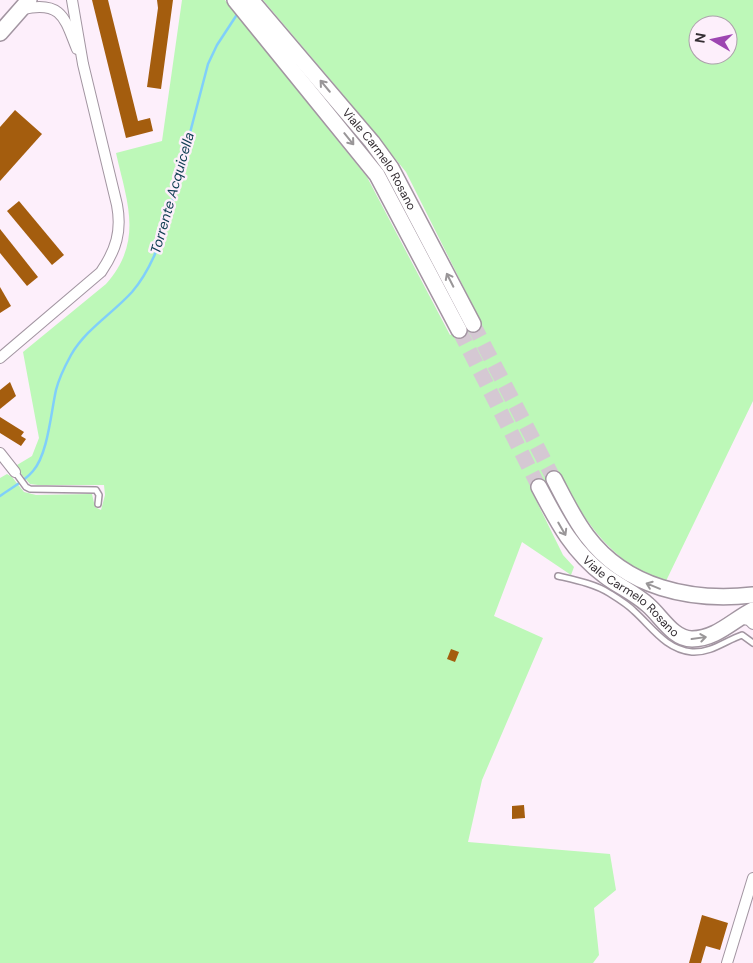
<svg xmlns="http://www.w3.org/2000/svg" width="753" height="963" font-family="'DM Sans',sans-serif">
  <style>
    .green { fill: #bdf8b8; fill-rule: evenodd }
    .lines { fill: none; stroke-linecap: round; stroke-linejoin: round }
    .stream { stroke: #80cffa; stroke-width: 2.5 }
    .building { fill: #a45d0e }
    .secondary-tunnel { stroke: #d5c8d3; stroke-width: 15; stroke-dasharray: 15 8; stroke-linecap: butt }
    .service-casing { stroke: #a295a1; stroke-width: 8 }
    .minor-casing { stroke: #a295a1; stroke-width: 12 }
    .secondary-casing { stroke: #a295a1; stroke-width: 18 }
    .service { stroke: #fff; stroke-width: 5 }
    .minor { stroke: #fff; stroke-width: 10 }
    .secondary { stroke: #fff; stroke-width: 15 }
    .oneway { stroke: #999698 }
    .labels { text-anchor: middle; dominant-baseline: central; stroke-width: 5; stroke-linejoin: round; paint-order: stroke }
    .street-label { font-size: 12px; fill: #332d32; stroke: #fdeffb }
    .water-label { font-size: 14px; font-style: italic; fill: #0c3b50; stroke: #fdeffb }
  </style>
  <rect width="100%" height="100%" fill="#fdeffb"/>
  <path class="green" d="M 182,0 L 225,0 L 367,177 L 450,335 L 480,320 L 406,172 L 351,104 L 263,0 L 753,0 L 753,401 L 666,581 C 629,572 600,541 580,510 C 573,499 568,487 561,476 L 532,492 L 563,555 L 574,567 L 571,575 L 522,542 L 494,616 L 543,638 L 482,780 L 468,842 L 610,854 L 616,890 L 594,908 L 599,955 L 593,963 L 0,963 L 0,478 L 7,474 L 12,477 L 24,492 L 36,495 L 92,494 L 95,507 L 101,510 L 105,495 L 104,485 L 38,485 L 30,484 L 22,475 L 17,465 L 32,456 L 39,438 L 23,352 L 106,284 C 144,241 127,202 116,153 L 162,141 ZM 698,25 L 728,25 L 728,55 L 698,55 Z"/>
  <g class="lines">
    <path class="stream" d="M 0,496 C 11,488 25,481 33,471 C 48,454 51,412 56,390 C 59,378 65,366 71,355 C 86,329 112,314 132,292 C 150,271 160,244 168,217 L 208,64 L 217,45 L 238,13"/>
  </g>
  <g class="building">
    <polygon points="92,0 108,0 138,121 150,118 153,131 126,138"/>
    <polygon points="157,0 173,0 161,89 147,87 158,8"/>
    <polygon points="15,110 42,134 0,181 0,127"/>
    <polygon points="19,201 64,255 52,265 7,211"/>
    <polygon points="0,229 38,277 27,286 0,253"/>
    <polygon points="0,287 11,306 0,313"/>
    <polygon points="10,382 16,396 0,409 0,390"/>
    <polygon points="0,417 24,432 21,436 26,439 21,446 0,433"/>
    <polygon points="451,649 459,652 455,662 447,659"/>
    <polygon points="524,805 525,818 512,819 512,806"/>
    <polygon points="702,915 728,923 720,950 706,946 701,963 689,963"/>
  </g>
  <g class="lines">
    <g class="secondary-tunnel">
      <polyline points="473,324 554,479"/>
      <polyline points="459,330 539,487"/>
    </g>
    <defs>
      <g id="service">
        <polyline points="15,472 26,487 30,489 96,490 99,495 98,504"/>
        <path d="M 558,576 C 575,580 595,584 609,593 C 617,598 627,604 634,611 C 652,627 665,649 692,652 C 711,653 725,641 742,635 L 753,643"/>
      </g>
      <g id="minor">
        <path d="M 23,9 C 63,0 65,20 77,49"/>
        <path d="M 0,358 L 101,272 C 116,250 122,231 117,205 L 83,64 L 72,0"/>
        <polyline points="0,453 15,472"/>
        <polyline points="739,618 749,620 753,624"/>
        <polyline points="727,963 753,878"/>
      </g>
      <g id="secondary">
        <polyline points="235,0 377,175 459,330"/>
        <path id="s1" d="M 251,0 L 372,142 L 391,168 L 473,324"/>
        <polyline points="0,33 29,0"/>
        <path d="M 554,479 C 564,498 574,519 587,536 C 626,588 691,602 753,595"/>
        <path id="s2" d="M 539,487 C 557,521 572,551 604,575 C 618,586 635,593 648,605 C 661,616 673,639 692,639 C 716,639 733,620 753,610"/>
      </g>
    </defs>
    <use href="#service" class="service-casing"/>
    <use href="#minor" class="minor-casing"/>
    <use href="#secondary" class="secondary-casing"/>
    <use href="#service" class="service"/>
    <use href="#minor" class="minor"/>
    <use href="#secondary" class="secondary"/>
  </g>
  <defs><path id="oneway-shaft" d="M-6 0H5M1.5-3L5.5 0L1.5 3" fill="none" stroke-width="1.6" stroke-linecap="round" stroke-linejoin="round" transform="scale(1.25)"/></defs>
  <g class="oneway">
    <use href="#oneway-shaft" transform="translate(325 86) rotate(-130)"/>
    <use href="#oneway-shaft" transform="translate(349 139) rotate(51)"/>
    <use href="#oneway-shaft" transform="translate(450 280) rotate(-117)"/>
    <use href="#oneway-shaft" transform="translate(562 529) rotate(60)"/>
    <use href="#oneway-shaft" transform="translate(653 586) rotate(-158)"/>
    <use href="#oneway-shaft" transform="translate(699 638) rotate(-8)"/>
  </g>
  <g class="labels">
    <g class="street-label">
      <text stroke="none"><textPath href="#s1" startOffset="205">Viale Carmelo Rosano</textPath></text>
      <text stroke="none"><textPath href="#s2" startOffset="145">Viale Carmelo Rosano</textPath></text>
    </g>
    <g class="water-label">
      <text transform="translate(172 193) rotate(-74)">Torrente Acquicella</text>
    </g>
  </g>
  <g transform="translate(713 40) rotate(279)"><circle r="24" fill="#fdeffb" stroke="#aca1ab"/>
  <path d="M0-4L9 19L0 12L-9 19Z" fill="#9d45b1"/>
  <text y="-8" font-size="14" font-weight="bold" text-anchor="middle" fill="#332d32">N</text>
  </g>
</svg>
